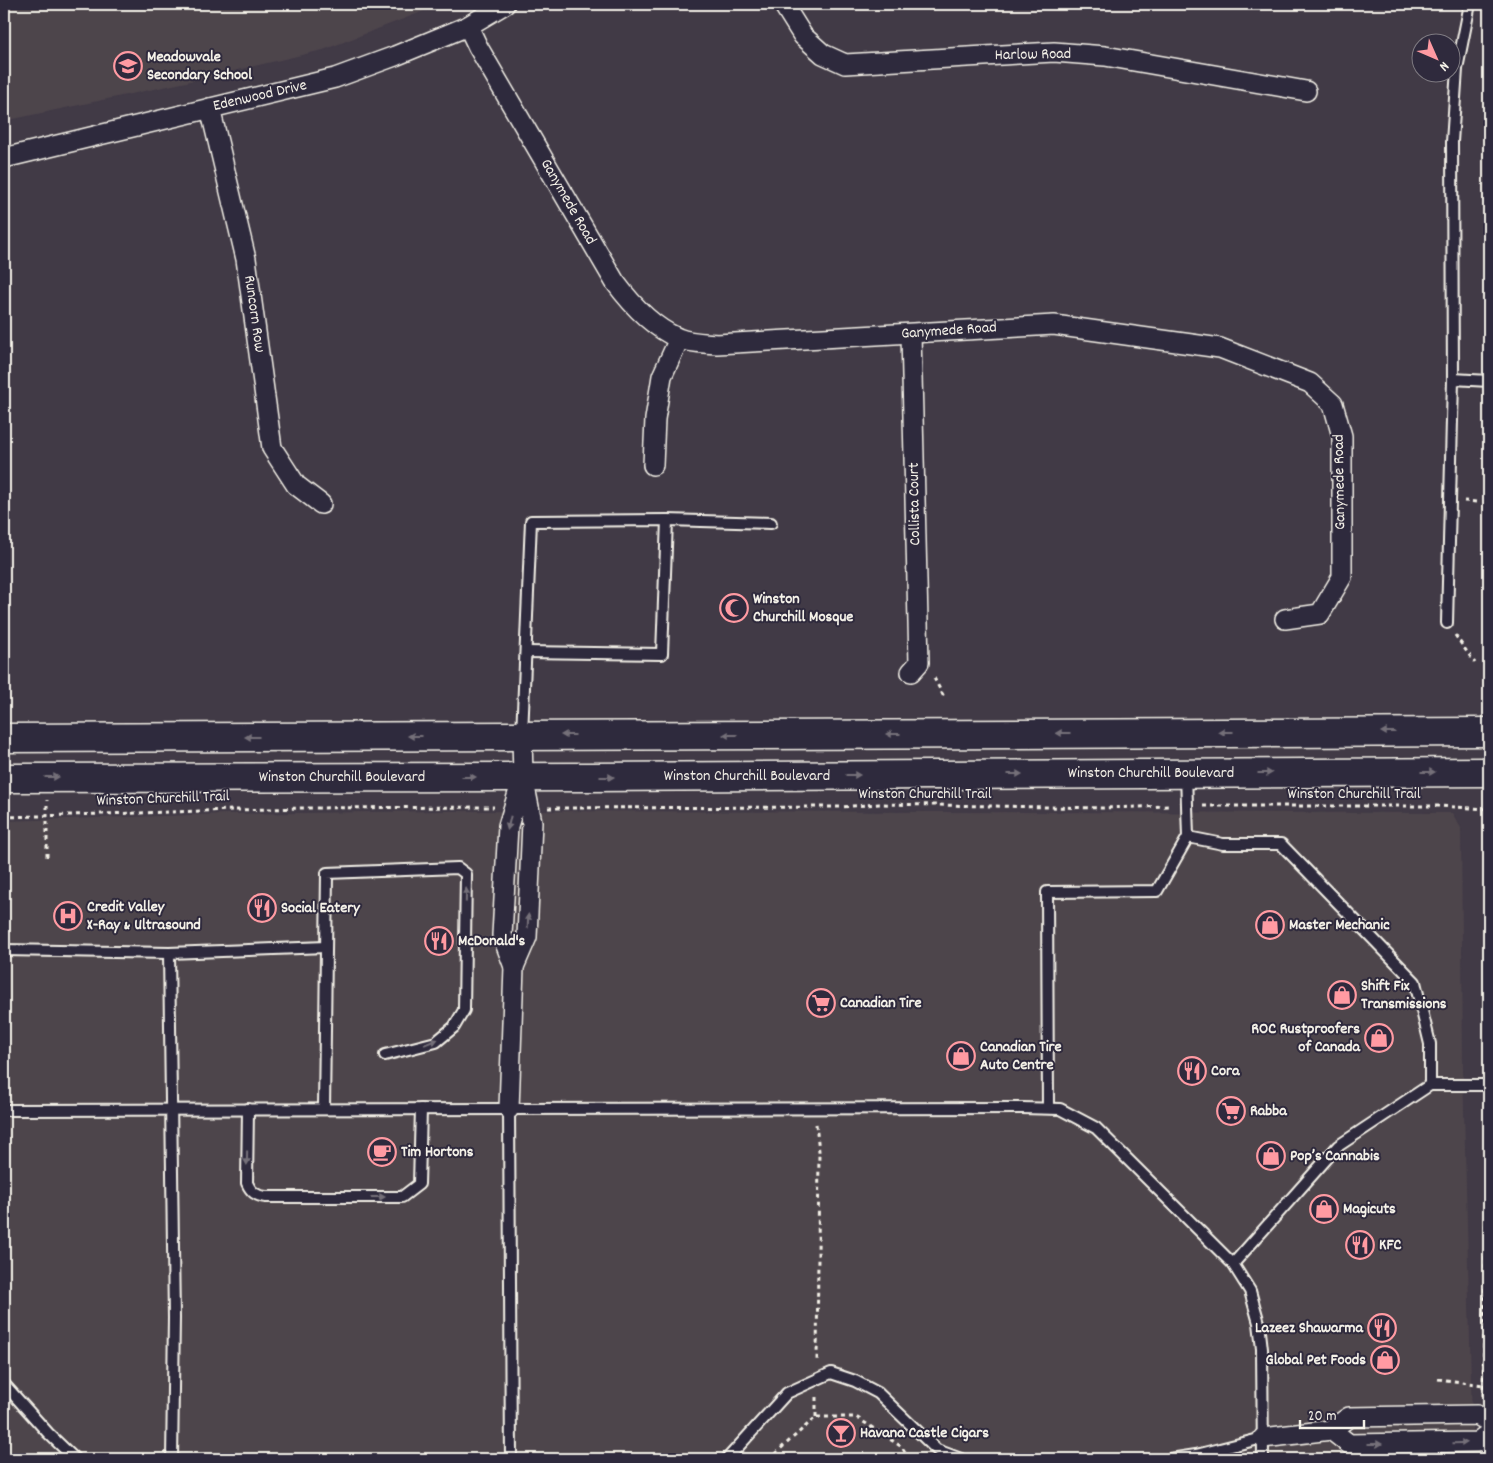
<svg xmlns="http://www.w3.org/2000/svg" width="1493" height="1463" font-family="Dekko,sans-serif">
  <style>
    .built { fill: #4e454c }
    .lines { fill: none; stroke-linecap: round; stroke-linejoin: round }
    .lane-casing { stroke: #f4f1e8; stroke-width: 14 }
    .street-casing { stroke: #f4f1e8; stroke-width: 22 }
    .secondary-casing { stroke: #f4f1e8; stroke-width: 31 }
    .path { stroke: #f4f1e8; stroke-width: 3; stroke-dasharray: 4 4; stroke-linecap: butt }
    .lane { stroke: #2f2a3d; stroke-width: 10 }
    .street { stroke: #2f2a3d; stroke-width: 19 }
    .secondary { stroke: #2f2a3d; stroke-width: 28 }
    .oneway { fill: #747079 }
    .labels { text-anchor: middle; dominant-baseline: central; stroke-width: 4; stroke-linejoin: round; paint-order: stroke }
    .street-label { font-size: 16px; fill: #f4f1e8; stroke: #2f2a3d }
    .poi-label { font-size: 16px; font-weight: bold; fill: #f4f1e8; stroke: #2f2a3d; text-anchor: start }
  </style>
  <rect width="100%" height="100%" fill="#413a46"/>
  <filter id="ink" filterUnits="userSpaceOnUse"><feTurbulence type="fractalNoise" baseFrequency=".02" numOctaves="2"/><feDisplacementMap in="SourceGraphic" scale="10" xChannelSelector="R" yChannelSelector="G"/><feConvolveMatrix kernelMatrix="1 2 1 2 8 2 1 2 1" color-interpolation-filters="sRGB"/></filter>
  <g filter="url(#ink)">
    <g class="built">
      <polygon points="4,4 442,4 323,50 182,83 4,121"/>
      <polygon points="448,811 1452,813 1461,828 1463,1069 1473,1459 4,1459 4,821 227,814"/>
    </g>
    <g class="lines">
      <defs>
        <g id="lane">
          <polyline points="1453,379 1489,381"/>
          <polyline points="1447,623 1453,379 1452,142 1457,69 1470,4"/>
          <polyline points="526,652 662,654 667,520"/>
          <polyline points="522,735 531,521 667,520 771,523"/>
          <polyline points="1186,774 1188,837 1223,844 1281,844 1415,982 1430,1044 1430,1085 1489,1085"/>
          <polyline points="4,950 169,953 326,947"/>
          <polyline points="169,953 174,1318 172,1459"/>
          <polyline points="1048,1108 1047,892 1157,891 1188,837"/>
          <path d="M 248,1109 L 247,1183 C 251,1192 256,1196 266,1197 L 402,1197 L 419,1184 L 421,1109"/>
          <polyline points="324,1109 327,873 458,868 466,874 464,1010 454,1027 436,1042 385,1055"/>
          <polyline points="509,1109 511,1459"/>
          <polyline points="4,1110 1022,1108 1060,1109 1096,1128 1233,1264 1250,1291 1259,1323 1262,1349 1263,1459"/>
          <polyline points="1233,1264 1338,1146 1430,1085"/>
          <polyline points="4,1384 48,1433 75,1459"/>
          <polyline points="727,1459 787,1393 831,1373 855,1381 878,1393 937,1450 961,1459"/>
          <polyline points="1170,1459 1196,1455 1263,1438"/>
        </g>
        <g id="street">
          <polyline points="783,4 803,36 823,54 845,64 1054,52 1105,56 1306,91"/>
          <path d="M 468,26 L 478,47 L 615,282 C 632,305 652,327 678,338 C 689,343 705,343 717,344 L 1054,325 L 1220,348 L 1310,383 L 1333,404 L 1342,436 L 1342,577 L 1320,614 L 1285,619"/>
          <polyline points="210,108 246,259 272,448 296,485 321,504"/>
          <polyline points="4,158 335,78 395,56 468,26 505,4"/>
          <polyline points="653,465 655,419 662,376 679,339"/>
          <polyline points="911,672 919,663 911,334"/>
          <polyline points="514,967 502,935 508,826 522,780"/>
          <polyline points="509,1109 514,967 527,937 532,822 523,777 522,736"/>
          <polyline points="1331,1430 1349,1444 1477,1442 1489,1433"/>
          <polyline points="1263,1438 1331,1430 1349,1417 1477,1415 1489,1422"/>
        </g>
        <g id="secondary">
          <polyline points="4,738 1489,732"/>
          <polyline points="4,778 589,777 1489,772"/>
        </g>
      </defs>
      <use href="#lane" class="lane-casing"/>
      <use href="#street" class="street-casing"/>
      <use href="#secondary" class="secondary-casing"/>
      <g class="path">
        <polyline points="1464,501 1477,502"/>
        <polyline points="1455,635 1475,663"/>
        <polyline points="934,678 944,697"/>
        <polyline points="1203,806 1440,806 1489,809"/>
        <polyline points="548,808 840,807 879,804 1103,808 1171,806"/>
        <polyline points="4,817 302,808 494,807"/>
        <polyline points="47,857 47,800"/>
        <polyline points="1488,1071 1489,994"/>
        <polyline points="816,1124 819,1151 817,1362"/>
        <polyline points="1438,1379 1484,1385"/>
        <polyline points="1483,1396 1488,1100"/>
        <polyline points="816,1417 816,1396"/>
        <polyline points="769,1459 816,1417 856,1417 902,1447 909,1459"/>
      </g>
      <use href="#lane" class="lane"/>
      <use href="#street" class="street"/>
      <use href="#secondary" class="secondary"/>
    </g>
    <defs><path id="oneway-solid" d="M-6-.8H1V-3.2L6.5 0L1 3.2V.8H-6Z" transform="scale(1.25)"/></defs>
    <g class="oneway">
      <use href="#oneway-solid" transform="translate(1226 732) rotate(180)"/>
      <use href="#oneway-solid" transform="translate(1388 732) rotate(180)"/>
      <use href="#oneway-solid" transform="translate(1063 733) rotate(180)"/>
      <use href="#oneway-solid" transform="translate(893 734) rotate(180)"/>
      <use href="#oneway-solid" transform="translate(568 735) rotate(180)"/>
      <use href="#oneway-solid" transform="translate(730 735) rotate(180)"/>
      <use href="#oneway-solid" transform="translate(415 736) rotate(180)"/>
      <use href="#oneway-solid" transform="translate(252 737) rotate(180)"/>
      <use href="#oneway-solid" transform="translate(1428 772)"/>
      <use href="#oneway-solid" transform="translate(1265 773)"/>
      <use href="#oneway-solid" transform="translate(1015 774)"/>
      <use href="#oneway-solid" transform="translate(853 775)"/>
      <use href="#oneway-solid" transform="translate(52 777)"/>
      <use href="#oneway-solid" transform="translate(469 777)"/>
      <use href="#oneway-solid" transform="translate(607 777)"/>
      <use href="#oneway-solid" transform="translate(509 823) rotate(103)"/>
      <use href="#oneway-solid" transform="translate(466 895) rotate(-89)"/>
      <use href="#oneway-solid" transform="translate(528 921) rotate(-87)"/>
      <use href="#oneway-solid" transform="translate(431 1042) rotate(-22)"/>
      <use href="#oneway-solid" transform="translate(247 1158) rotate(91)"/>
      <use href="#oneway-solid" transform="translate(378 1197)"/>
      <use href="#oneway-solid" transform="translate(1460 1443) rotate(-2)"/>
      <use href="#oneway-solid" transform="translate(1375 1444)"/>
    </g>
  </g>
  <defs>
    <symbol id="school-ring" viewBox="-11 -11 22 22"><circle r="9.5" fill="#2f2a3d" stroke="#ff9aa2" stroke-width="1.5"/><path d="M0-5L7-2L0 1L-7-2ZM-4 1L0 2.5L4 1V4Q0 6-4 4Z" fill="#ff9aa2"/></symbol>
    <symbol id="mosque-ring" viewBox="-11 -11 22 22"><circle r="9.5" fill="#2f2a3d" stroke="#ff9aa2" stroke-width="1.5"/><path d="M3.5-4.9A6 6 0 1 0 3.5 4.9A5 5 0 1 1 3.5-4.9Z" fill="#ff9aa2"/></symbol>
    <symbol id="restaurant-ring" viewBox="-11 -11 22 22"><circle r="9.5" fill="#2f2a3d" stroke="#ff9aa2" stroke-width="1.5"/><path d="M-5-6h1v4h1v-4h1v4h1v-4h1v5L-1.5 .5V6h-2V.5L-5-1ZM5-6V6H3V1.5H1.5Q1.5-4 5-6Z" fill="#ff9aa2"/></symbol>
    <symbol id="hospital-ring" viewBox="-11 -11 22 22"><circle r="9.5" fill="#2f2a3d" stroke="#ff9aa2" stroke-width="1.5"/><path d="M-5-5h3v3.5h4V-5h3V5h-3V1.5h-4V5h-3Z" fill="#ff9aa2"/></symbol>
    <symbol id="shop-ring" viewBox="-11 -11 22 22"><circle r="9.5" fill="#2f2a3d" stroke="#ff9aa2" stroke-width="1.5"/><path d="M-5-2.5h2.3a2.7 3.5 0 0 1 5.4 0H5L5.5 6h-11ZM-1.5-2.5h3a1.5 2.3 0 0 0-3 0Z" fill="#ff9aa2"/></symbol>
    <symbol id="supermarket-ring" viewBox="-11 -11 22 22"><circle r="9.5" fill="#2f2a3d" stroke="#ff9aa2" stroke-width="1.5"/><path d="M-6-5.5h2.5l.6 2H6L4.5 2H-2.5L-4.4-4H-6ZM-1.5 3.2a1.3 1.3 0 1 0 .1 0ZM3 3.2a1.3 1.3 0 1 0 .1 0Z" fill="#ff9aa2"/></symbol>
    <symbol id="cafe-ring" viewBox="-11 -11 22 22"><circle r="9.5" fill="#2f2a3d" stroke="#ff9aa2" stroke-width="1.5"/><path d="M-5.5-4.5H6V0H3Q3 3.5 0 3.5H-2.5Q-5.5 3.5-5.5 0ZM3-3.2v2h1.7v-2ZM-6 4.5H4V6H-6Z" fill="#ff9aa2"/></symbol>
    <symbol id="bar-ring" viewBox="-11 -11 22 22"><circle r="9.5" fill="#2f2a3d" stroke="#ff9aa2" stroke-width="1.5"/><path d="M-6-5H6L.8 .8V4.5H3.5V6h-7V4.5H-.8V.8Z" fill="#ff9aa2"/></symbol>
  </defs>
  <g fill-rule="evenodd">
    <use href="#school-ring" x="112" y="50" width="32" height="32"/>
    <use href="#mosque-ring" x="718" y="592" width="32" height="32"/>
    <use href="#restaurant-ring" x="246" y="892" width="32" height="32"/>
    <use href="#hospital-ring" x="52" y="900" width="32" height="32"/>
    <use href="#shop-ring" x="1254" y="909" width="32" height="32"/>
    <use href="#restaurant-ring" x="423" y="925" width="32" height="32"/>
    <use href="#shop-ring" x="1326" y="979" width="32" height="32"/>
    <use href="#supermarket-ring" x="805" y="987" width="32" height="32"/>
    <use href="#shop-ring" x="1363" y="1022" width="32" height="32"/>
    <use href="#shop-ring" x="945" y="1040" width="32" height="32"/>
    <use href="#restaurant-ring" x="1176" y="1055" width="32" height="32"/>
    <use href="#supermarket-ring" x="1215" y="1095" width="32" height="32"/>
    <use href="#cafe-ring" x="366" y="1136" width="32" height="32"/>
    <use href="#shop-ring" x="1255" y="1140" width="32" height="32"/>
    <use href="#shop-ring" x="1308" y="1193" width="32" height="32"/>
    <use href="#restaurant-ring" x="1344" y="1229" width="32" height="32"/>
    <use href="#restaurant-ring" x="1366" y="1312" width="32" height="32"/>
    <use href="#shop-ring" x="1369" y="1344" width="32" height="32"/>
    <use href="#bar-ring" x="825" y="1417" width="32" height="32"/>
  </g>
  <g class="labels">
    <g class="street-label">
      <text transform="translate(1033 55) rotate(-1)">Harlow Road</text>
      <text transform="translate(260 96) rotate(-13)">Edenwood Drive</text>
      <text transform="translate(568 202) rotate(60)">Ganymede Road</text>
      <text transform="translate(254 314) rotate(82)">Runcorn Row</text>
      <text transform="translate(949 331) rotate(-4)">Ganymede Road</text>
      <text transform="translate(1340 482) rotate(-91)">Ganymede Road</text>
      <text transform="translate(915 504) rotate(-91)">Collista Court</text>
      <text x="1151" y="773">Winston Churchill Boulevard</text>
      <text x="747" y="776">Winston Churchill Boulevard</text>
      <text x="342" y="777">Winston Churchill Boulevard</text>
      <text x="925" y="794">Winston Churchill Trail</text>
      <text x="1354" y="794">Winston Churchill Trail</text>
      <text transform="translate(163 799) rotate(-2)">Winston Churchill Trail</text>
    </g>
    <g class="poi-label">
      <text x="147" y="57">Meadowvale<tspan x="147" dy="18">Secondary School</tspan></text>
      <text x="753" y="599">Winston<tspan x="753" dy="18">Churchill Mosque</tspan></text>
      <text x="87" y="907">Credit Valley<tspan x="87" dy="18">X-Ray &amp; Ultrasound</tspan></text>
      <text x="281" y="908">Social Eatery</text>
      <text x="1289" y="925">Master Mechanic</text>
      <text x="458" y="941">McDonald's</text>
      <text x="1361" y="986">Shift Fix<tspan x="1361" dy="18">Transmissions</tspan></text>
      <text x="840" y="1003">Canadian Tire</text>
      <text x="1360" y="1029" text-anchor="end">ROC Rustproofers<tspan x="1360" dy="18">of Canada</tspan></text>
      <text x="980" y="1047">Canadian Tire<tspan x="980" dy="18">Auto Centre</tspan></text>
      <text x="1211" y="1071">Cora</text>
      <text x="1250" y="1111">Rabba</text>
      <text x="401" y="1152">Tim Hortons</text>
      <text x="1290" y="1156">Pop’s Cannabis</text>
      <text x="1343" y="1209">Magicuts</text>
      <text x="1379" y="1245">KFC</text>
      <text x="1363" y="1328" text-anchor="end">Lazeez Shawarma</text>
      <text x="1366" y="1360" text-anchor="end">Global Pet Foods</text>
      <text x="860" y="1433">Havana Castle Cigars</text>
    </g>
  </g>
  <rect width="1493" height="1463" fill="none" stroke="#2f2a3d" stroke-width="20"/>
  <rect x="10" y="10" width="1473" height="1443" fill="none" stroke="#f4f1e8" stroke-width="2" filter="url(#ink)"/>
  <g transform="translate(1436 58) rotate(135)"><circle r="24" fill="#2f2a3d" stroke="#7e7a81"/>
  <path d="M0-4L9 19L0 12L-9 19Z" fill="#ff9aa2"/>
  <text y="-8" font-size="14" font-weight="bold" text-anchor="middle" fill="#f4f1e8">N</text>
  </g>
  <path d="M1300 1420v8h64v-8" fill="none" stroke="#f4f1e8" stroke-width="2.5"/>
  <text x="1308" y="1420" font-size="15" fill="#f4f1e8" stroke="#2f2a3d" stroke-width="4" paint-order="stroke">20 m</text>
</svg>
